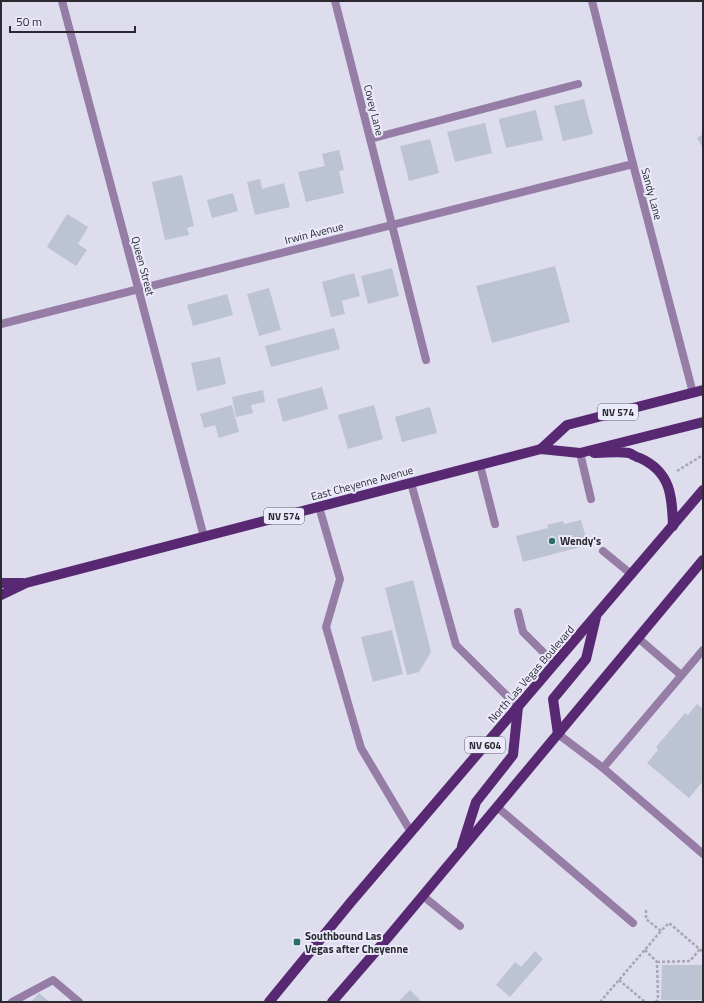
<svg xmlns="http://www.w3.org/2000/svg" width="704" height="1003" font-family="'Titillium Web',sans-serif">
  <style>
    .building { fill: #bcc3d2 }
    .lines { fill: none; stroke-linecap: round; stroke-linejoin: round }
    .path { stroke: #a7a6b4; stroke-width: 2.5; stroke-dasharray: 3 2; stroke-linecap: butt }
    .lane { stroke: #957da6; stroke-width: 8 }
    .street { stroke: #957da6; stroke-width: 8 }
    .primary { stroke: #582972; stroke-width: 10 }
    .poi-dot { fill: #2b7063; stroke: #ebeafb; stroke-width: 1.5 }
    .labels { text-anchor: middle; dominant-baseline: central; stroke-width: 4; stroke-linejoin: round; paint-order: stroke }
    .shield { fill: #ebeafb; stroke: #65646e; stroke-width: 1 }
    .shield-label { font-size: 10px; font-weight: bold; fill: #2b2a31 }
    .street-label { font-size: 11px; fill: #2b2a31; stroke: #ebeafb }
    .poi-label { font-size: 11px; font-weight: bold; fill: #2b2a31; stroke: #ebeafb; text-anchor: start }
  </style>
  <rect width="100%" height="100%" fill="#deddee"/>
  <g class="building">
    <polygon points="584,99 593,134 563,141 554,106"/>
    <polygon points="536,110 543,140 506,148 499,121 499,119"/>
    <polygon points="485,123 492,153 455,162 447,132"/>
    <polygon points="703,134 703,148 697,138"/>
    <polygon points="430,139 439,173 409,181 400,146"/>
    <polygon points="339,150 344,170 339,171 344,193 306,202 298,172 325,166 322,154"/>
    <polygon points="182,175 194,226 187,228 189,235 165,240 152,182"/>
    <polygon points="260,179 262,189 284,183 290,207 255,215 247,182"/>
    <polygon points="233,193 238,211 212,218 207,200"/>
    <polygon points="67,214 88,227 78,244 87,250 76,266 47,247"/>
    <polygon points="555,266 570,322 492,343 476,286"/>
    <polygon points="392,268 399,296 368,304 361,276"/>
    <polygon points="354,273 360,296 342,301 345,314 331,317 322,282"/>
    <polygon points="269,288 281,330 259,336 247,294"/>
    <polygon points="227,294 233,315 193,326 187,305"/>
    <polygon points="334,328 340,349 271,367 265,346"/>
    <polygon points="220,357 226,384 197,391 191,363"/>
    <polygon points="322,387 328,409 283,422 277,399"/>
    <polygon points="263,390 265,402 251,405 253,413 236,417 232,397"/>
    <polygon points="232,405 239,432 219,438 215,425 204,428 200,414"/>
    <polygon points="374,405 383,439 348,449 338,415"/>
    <polygon points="430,407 437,433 402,442 395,417"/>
    <polygon points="581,520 588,545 523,562 516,536 548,528 547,525 563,521 564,524"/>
    <polygon points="413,580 431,652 419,672 407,675 385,588"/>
    <polygon points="392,630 403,674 373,682 361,637"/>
    <polygon points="697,704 703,709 703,781 689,798 647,763 658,750 656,747 685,713 688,715"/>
    <polygon points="535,951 543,959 510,997 496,985 515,962 521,967"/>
    <polygon points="662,965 703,965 703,1000 661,1000"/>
    <polygon points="410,990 422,1002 398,1002"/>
    <polygon points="39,993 50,1002 31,1002"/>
  </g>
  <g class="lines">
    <g class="path">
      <polyline points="677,471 703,455"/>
      <polyline points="646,910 646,919 661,931 669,923 703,952"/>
      <polyline points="645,950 657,962 658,999 656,1002"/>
      <polyline points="657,962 690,961 700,949"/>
      <polyline points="619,980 645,1002"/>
      <polyline points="600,1002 661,931"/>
    </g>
    <g class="lane">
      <polyline points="370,139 578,84"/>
      <polyline points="392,225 426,360"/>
      <polyline points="580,453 591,499"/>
      <polyline points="480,465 495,524"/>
      <polyline points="411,483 456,645 518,707"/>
      <polyline points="319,507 340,579 326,627 361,748 411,832"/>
      <polyline points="603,551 631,574"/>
      <polyline points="518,612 523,632 555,664"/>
      <polyline points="638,638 681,675"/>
      <polyline points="558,734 603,768 703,854"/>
      <polyline points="603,768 703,650"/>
      <polyline points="497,807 633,923"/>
      <polyline points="423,896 460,926"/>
      <polyline points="12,1002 53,980 79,1002"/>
    </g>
    <g class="street">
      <polyline points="62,1 204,537"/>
      <polyline points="335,1 392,225"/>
      <polyline points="592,1 633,164 693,393"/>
      <polyline points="1,324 633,164"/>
    </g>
    <g class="primary">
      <polyline points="541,449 567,425 703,390"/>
      <path d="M 594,453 C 605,453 618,451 629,453 C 632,454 636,457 640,458 C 671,472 672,496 673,526"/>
      <polyline points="1,583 22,583"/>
      <polyline points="1,595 26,583 541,449 580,453 703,422"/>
      <polyline points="558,734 553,699 586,659 596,617"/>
      <polyline points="462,846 476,802 513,755 518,707"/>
      <polyline points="269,1002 351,902 703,490"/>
      <polyline points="332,1002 390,935 703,560"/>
    </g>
  </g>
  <g class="poi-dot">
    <circle cx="552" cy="541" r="4"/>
    <rect x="293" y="938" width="8" height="8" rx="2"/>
  </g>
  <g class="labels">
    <g class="shield">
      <rect x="598" y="404" width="40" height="16" rx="3"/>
      <rect x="264" y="508" width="40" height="16" rx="3"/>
      <rect x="465" y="737" width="40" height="16" rx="3"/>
    </g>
    <g class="shield-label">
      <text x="618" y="412">NV 574</text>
      <text x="284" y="516">NV 574</text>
      <text x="485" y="745">NV 604</text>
    </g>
    <g class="street-label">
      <text transform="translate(374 110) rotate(76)">Covey Lane</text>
      <text transform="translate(652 194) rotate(75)">Sandy Lane</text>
      <text transform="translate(314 233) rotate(-14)">Irwin Avenue</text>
      <text transform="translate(143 266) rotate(75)">Queen Street</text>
      <text transform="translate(362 483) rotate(-15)">East Cheyenne Avenue</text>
      <text transform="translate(531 674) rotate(-49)">North Las Vegas Boulevard</text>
    </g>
    <g class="poi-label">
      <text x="560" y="541">Wendy's</text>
      <text x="305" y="936">Southbound Las<tspan x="305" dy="13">Vegas after Cheyenne</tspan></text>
    </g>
  </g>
  <rect width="704" height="1003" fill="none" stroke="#2b2a31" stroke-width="4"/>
  <path d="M10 26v6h125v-6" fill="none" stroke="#2b2a31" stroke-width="2"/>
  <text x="16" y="26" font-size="12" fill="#2b2a31" stroke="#ebeafb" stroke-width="3" paint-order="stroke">50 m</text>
</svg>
